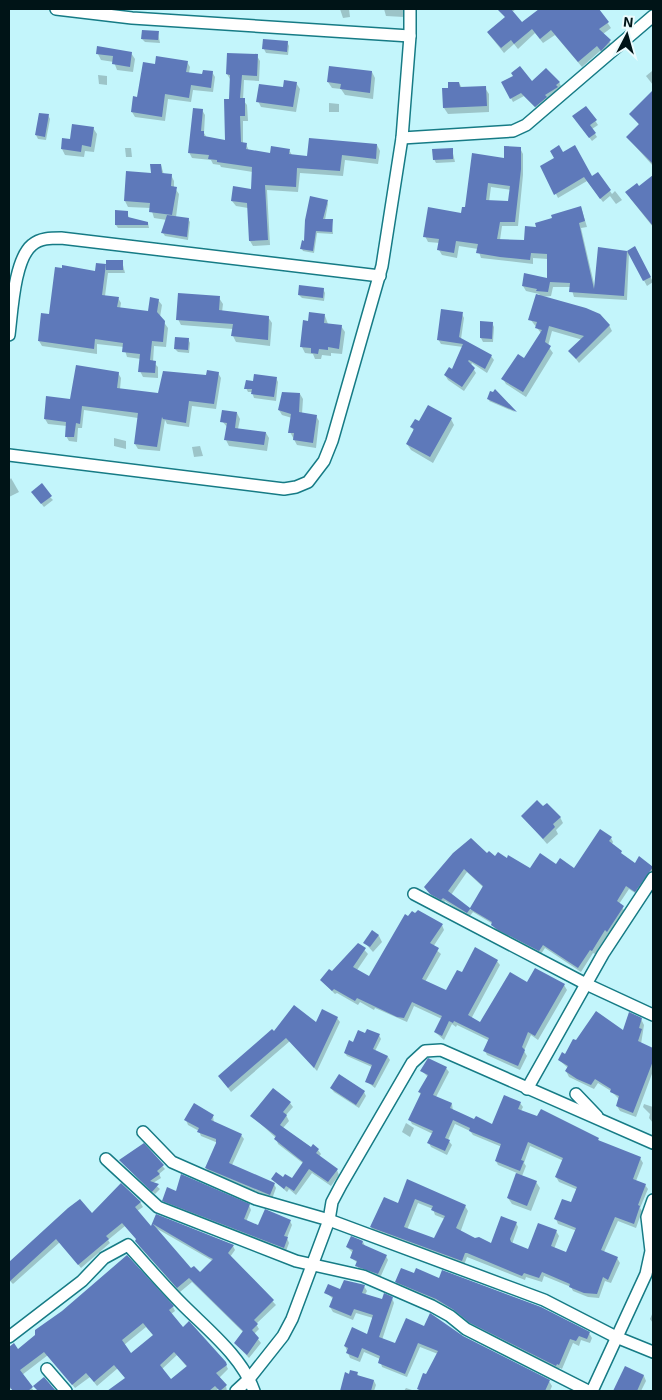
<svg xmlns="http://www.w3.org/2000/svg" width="662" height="1400" font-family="'Exo 2',sans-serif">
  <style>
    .shadow { fill: #0003; fill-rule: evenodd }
    .building { fill: #5e79ba; fill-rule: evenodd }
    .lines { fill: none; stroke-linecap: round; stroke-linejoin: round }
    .minor-casing { stroke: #167b85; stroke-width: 14 }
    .minor { stroke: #fff; stroke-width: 11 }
  </style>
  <rect width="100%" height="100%" fill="#c3f5fb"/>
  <g class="shadow">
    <polygon points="340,9 349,9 350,17 343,18"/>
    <polygon points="384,9 406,9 404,17 386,16"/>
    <polygon points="499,9 516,9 512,12 522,23 541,9 598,9 611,28 603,34 613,46 605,55 600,51 582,67 555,35 543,43 535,33 518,49 514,44 504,53 488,33 506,18"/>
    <polygon points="158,33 160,43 145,42 142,39"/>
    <polygon points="287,42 289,46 288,55 266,53 264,49"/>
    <polygon points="131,53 135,59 133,72 117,70 114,62 101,60 98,54"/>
    <polygon points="257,56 260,61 259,81 244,80 243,100 247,105 248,121 243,121 243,144 246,144 249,151 271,154 289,150 292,155 309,158 377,145 380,151 378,164 345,160 343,176 300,173 298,192 267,190 270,245 253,246 250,241 248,208 236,206 232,201 252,190 253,172 221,167 220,165 213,164 211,160 192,158 189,152 202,110 205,115 204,133 207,138 227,141 230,100 230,79 227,74"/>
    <polygon points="187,62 190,67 189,73 203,76 212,72 215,77 213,92 193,90 191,102 168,99 165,121 135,117 132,112 156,65"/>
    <polygon points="652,71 653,73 653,85 646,76"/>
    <polygon points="372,72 375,78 373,99 345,95 341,89 332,88 328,82"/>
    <polygon points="98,75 107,76 107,85 99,84"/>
    <polygon points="559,82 561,86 558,89 559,91 546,99 548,102 538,110 524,96 513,102 503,83"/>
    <polygon points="296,83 300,89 296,112 261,107 258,101"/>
    <polygon points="459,83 462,88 485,88 489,94 489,112 448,114 444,108"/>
    <polygon points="653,92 653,166 627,137 640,126 631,114"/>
    <polygon points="329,103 339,104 339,112 329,112"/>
    <polygon points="586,107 598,125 592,129 597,137 592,141 576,120"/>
    <polygon points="48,115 50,119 46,140 38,139 36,135"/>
    <polygon points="93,128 97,134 94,152 85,151 84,157 65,155 62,149"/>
    <polygon points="125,148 131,148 132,157 126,157"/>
    <path d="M 520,148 L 523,154 L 523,175 L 518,226 L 502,226 L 500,240 L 525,242 L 537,228 L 581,207 L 587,227 L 581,228 L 595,288 L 599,249 L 627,252 L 635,247 L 653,282 L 647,286 L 629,253 L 627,300 L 574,297 L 571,287 L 553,287 L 551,296 L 541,297 L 539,294 L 526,291 L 523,286 L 549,280 L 548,259 L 533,258 L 533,264 L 481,258 L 478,249 L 459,246 L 457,258 L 442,255 L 439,250 L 440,243 L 428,242 L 425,236 L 462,214 L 505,159 ZM 491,187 L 511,190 L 509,203 L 489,202 Z"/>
    <polygon points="452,149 455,162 436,163 434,159"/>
    <polygon points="562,154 592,178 598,174 612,194 615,191 622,200 616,204 610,196 603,202 587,181 558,198 542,166"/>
    <polygon points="161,165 164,175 171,175 174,181 174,187 179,194 176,217 188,219 190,222 188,240 165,236 163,233 167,220 154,218 151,208 128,207 125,201"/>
    <polygon points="651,179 653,182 653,227 630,198"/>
    <polygon points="327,201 328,204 325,220 332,221 333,234 317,233 314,253 303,251 302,249"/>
    <polygon points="127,212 129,218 148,223 149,228 118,228 116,225"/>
    <polygon points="122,261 125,273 108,273 105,296 118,298 121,303 120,309 149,312 158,300 162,305 160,317 168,328 166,347 154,346 153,362 158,367 158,378 143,377 140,371 141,359 127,357 124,347 97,344 97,354 42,346 39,341 50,315 105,265 107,269"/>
    <polygon points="323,289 325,293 324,301 302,298 299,295"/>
    <polygon points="219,298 223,304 222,312 268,317 272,323 270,346 236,342 233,336 233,329 181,325 178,319"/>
    <polygon points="462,314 464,318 461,339 491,356 494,360 487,373 472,363 471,365 476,373 464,391 448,380 445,375 452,371 463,347 441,344 438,339"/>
    <polygon points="325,316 328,324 341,326 345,332 342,354 331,353 331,356 322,355 321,359 315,359 313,354 305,353 302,347 310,322"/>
    <polygon points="530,319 609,325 612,331 579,363 570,351 583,340 552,331 548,346 553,353 526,397 506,384 503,379 524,360 541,333"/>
    <polygon points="492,323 494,327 493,342 483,342 481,338"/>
    <polygon points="188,339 190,343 189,353 178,352 175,349"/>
    <polygon points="118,373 121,378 120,389 160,395 218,373 221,378 216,409 192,406 189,427 167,424 165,420 160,451 138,449 135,444 138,418 84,410 82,428 78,428 77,442 69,441 66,436 67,426 48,424 45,419 71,400"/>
    <polygon points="276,378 278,382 276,401 254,398 252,392 248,392 246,388 254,383"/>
    <polygon points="495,391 515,412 489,401"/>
    <polygon points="300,394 303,399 302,414 316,416 319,421 316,448 297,445 290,432 292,418 282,415 279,410"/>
    <polygon points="237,413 240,419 238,429 266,433 269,438 267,451 229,446 226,440 227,427 222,421"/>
    <polygon points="451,419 454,425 433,463 411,450 407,444 414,432 412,427 419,423"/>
    <polygon points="114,438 126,441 126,449 114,446"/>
    <polygon points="200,446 203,456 194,457 192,447"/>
    <polygon points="11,478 19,492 9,497 9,481"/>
    <polygon points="35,496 50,497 53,500 44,507"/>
    <polygon points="543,808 560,817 563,823 556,830 558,834 547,844 523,816"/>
    <path d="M 611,838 L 613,842 L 612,844 L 624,857 L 635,865 L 640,858 L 653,867 L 653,874 L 638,895 L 629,889 L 619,904 L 625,911 L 610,935 L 608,934 L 595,954 L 593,953 L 581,972 L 545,948 L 541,954 L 502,933 L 495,929 L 493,924 L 473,912 L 469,917 L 445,901 L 444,903 L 434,898 L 425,887 L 487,855 L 530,869 L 556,866 L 574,869 ZM 467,872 L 484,888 L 471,910 L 451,895 Z"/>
    <polygon points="442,925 444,930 433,947 441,954 425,982 446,992 462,974 497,961 500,965 471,1019 480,1024 527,984 535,969 564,985 567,990 538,1040 531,1035 524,1051 527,1056 520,1070 487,1055 485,1051 490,1041 457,1025 456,1027 452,1024 444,1040 435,1032 442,1019 414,1006 407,1022 375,1008 374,1010 360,1002 358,1005 337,993 335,994 321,980 332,973 359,944 368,954 357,970 370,978"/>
    <polygon points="372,932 379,936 382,942 373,952 365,943"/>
    <polygon points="337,1018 340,1022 317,1071 290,1041 231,1092 219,1076 274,1033 316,1024"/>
    <polygon points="641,1019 644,1025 641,1044 653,1049 653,1071 636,1117 620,1111 617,1106 619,1099 611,1091 598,1083 594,1089 569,1077 566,1071 568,1068 559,1060 624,1032"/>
    <polygon points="366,1035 379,1035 381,1039 375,1051 388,1057 390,1060 375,1088 366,1081 372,1067 347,1056 345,1053"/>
    <path d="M 446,1068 L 449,1072 L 436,1097 L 452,1104 L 453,1111 L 475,1121 L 493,1125 L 520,1103 L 523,1107 L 521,1111 L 598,1139 L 600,1143 L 640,1158 L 643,1163 L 636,1181 L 645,1185 L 648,1189 L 640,1208 L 642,1211 L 636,1228 L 618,1221 L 604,1252 L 617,1258 L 620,1263 L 611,1283 L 605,1281 L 599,1298 L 588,1297 L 573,1291 L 571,1287 L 544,1276 L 542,1282 L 526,1277 L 525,1280 L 467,1257 L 464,1265 L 374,1232 L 371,1227 L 398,1204 L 408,1181 L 465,1206 L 468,1211 L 460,1233 L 491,1244 L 516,1223 L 518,1227 L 512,1244 L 529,1251 L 556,1231 L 559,1236 L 554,1249 L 567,1254 L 577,1231 L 558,1224 L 556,1219 L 572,1204 L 578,1190 L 559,1182 L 556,1177 L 564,1161 L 530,1146 L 524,1163 L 526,1166 L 522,1176 L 536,1182 L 540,1188 L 531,1211 L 512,1204 L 508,1198 L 517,1173 L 498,1165 L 496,1161 L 502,1147 L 473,1135 L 470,1131 L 455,1124 L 448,1140 L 452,1145 L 447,1155 L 431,1147 L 429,1143 L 433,1134 L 412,1124 L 410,1120 L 421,1095 L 419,1092 L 428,1077 L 422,1071 ZM 418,1203 L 433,1209 L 435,1215 L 445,1219 L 435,1240 L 407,1230 Z"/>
    <polygon points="331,1088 364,1092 366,1096 359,1108 334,1092"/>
    <polygon points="290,1103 293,1107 286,1115 289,1121 283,1128 312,1148 318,1150 321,1154 319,1157 337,1170 339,1175 331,1186 312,1173 296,1195 289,1189 287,1192 272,1179 292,1180 304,1164 278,1144 276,1138 252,1116"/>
    <polygon points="644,1104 653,1107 653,1123 649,1118 650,1114 643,1107"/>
    <polygon points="213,1116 214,1123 241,1135 244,1139 232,1165 274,1184 276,1188 272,1199 209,1173 206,1168 218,1143 201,1136 199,1131 188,1125 186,1120"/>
    <polygon points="406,1123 414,1128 410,1137 402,1132"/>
    <polygon points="143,1145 165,1169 159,1174 161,1178 153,1183 160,1189 155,1194 121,1161"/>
    <polygon points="177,1192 249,1205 251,1210 246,1222 259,1227 290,1221 292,1225 287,1238 289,1243 286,1251 166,1205 163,1200"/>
    <path d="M 80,1200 L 92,1215 L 140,1202 L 143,1207 L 137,1211 L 152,1228 L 157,1216 L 233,1246 L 235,1250 L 230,1257 L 276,1305 L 256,1324 L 259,1329 L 254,1334 L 261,1343 L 249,1358 L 235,1343 L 243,1332 L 192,1282 L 180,1292 L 139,1246 L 137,1240 L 125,1226 L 108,1240 L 110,1243 L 81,1268 L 60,1242 L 13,1284 L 9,1280 L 9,1264 ZM 154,1227 L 213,1261 L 200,1274 L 191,1270 Z"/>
    <polygon points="363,1242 365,1246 386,1256 388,1260 380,1278 358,1270 358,1263 351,1258 353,1253 347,1247"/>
    <polygon points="439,1279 589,1333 592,1338 590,1343 581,1340 579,1346 573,1343 562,1369 560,1368 558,1370 474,1328 458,1314 440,1304 399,1287 396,1282"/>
    <polygon points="364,1286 367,1291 365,1295 382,1301 392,1298 394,1303 382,1340 395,1345 425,1328 462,1337 549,1381 552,1386 550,1391 418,1391 424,1375 427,1376 438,1354 420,1347 407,1377 382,1367 380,1359 364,1352 360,1362 350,1358 345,1346 368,1335 373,1318 356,1313 353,1320 333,1312 330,1307 333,1299 326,1292"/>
    <path d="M 173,1307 L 175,1311 L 171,1314 L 183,1329 L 226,1365 L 228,1369 L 219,1378 L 226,1386 L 227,1391 L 218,1389 L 216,1391 L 114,1391 L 113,1389 L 126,1379 L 118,1368 L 97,1386 L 90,1377 L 75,1388 L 48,1355 L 22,1375 L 34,1391 L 9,1389 L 9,1348 L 13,1345 L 18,1350 ZM 146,1327 L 154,1336 L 131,1355 L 124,1345 ZM 177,1355 L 187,1367 L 171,1381 L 162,1369 Z"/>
    <polygon points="653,1312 653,1323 650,1319"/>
    <polygon points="625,1368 644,1376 646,1381 641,1391 614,1391"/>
    <polygon points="357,1373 359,1377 374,1381 376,1385 374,1391 341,1391 346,1374"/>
    <polygon points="406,1388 415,1391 404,1391"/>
  </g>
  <g class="building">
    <polygon points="497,9 511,9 522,22 539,9 599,9 609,22 599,29 611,40 601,51 597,46 578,62 551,30 540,39 532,29 514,44 511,40 501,48 487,32 505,17"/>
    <polygon points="142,30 159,31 158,40 141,39"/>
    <polygon points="263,39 288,41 287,52 262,49"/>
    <polygon points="97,46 132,52 130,67 112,64 113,56 96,54"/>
    <polygon points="227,53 258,54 257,76 242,75 240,98 245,98 245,116 240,116 241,142 247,143 246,149 270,153 271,146 290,149 289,154 307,156 309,138 377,144 376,159 342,155 340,171 297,168 296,187 265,185 268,240 249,241 247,203 231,201 233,186 251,189 252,167 217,162 217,160 208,159 209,155 188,153 193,108 203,109 201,131 204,131 204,136 225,140 224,99 229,99 230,75 226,74"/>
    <polygon points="156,56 188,61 186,72 202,74 203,70 213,71 211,88 191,85 189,98 165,94 162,117 131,112 133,96 137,97 143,62 155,64"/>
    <polygon points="329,66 372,71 370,93 340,89 341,84 327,82"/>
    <polygon points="520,66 532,81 546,68 560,82 556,85 558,87 545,95 547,97 535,107 521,93 510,99 501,82 513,76 511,73"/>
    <polygon points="284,80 297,82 293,107 256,102 259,84 283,87"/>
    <polygon points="448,82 459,82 460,87 486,86 487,106 443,108 442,88 448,88"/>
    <polygon points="653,90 653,164 626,137 639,124 629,114"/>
    <polygon points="586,106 597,120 590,125 596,133 589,138 572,116"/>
    <polygon points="39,113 49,114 45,137 35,135"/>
    <polygon points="72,124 94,127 91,147 82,145 81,152 61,149 62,138 70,139"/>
    <polygon points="559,145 563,152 575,145 592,176 598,172 611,190 600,199 584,177 554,195 540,166 554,158 550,151"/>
    <path d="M 504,146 L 521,147 L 521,169 L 515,222 L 500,222 L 497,239 L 524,240 L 525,226 L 536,227 L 535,223 L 552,218 L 551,215 L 581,206 L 585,221 L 579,223 L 594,289 L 598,247 L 627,251 L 635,246 L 651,277 L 643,281 L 627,251 L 624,296 L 569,292 L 570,283 L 550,282 L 548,292 L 536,291 L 537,289 L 522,286 L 524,273 L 547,278 L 547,254 L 531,253 L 530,260 L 500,257 L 476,253 L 478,244 L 456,241 L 454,253 L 437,250 L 439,239 L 423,237 L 428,207 L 461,213 L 462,207 L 465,207 L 472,153 L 504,158 ZM 488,183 L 510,186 L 508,201 L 486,200 Z"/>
    <polygon points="453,148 453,159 433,160 432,149"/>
    <polygon points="150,164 161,164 162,173 172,174 171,186 177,187 172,215 149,212 150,203 124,201 126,171 151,173"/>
    <polygon points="653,175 653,226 625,192 637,183 639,186"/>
    <polygon points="310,196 328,200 323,219 333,219 332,232 316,231 313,251 300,249 302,240 304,241 305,220"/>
    <polygon points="115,210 128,211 128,217 148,222 148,225 115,225"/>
    <polygon points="167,215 189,218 187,237 161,233"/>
    <rect x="106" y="260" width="17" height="10"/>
    <polygon points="96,263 106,264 102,295 119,297 117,307 148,311 150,297 159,299 157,312 165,321 163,342 152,341 150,360 156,361 155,373 138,372 140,354 122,352 123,343 95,339 94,349 38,341 41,313 49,314 55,267 62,268 62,265 95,271"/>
    <polygon points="299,285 324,288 323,298 298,295"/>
    <polygon points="178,293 220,296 219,310 269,316 268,340 231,336 233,324 176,320"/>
    <polygon points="536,294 586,308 600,314 610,325 576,359 568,351 584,336 549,326 545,342 551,346 523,392 501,379 518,354 524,358 542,330 535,328 537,322 528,320"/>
    <polygon points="441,309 463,312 459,337 492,355 485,369 469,360 468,361 475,368 462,387 444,375 449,367 452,369 463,344 437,340"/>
    <polygon points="309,312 325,314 324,323 342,325 339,349 328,347 328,350 319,349 318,354 311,353 311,348 300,347 303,320 308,321"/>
    <polygon points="480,321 493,322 492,339 480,338"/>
    <polygon points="175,337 189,338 188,350 174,349"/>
    <polygon points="76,365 119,372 117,388 158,393 163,371 206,375 207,370 219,372 214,404 189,401 186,423 163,419 162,417 157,447 134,444 138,413 82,406 80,424 76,423 74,437 65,437 66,422 44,419 46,396 70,399"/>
    <polygon points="254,374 277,377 274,397 251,394 252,389 244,389 246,380 253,381"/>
    <polygon points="495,389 517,412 487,399 490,391 493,392"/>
    <polygon points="282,392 300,393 299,412 317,415 313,443 293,440 294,433 288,433 291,414 278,410"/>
    <polygon points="428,405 452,418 430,457 406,444 414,429 410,427 415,419 419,421"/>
    <polygon points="222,410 237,412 235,428 266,432 264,445 224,440 227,423 220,422"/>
    <polygon points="42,483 52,496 41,504 31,492"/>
    <polygon points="537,800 543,806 547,803 561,817 553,824 555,827 543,839 521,816"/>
    <path d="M 600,829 L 612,837 L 609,841 L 622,851 L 621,853 L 635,863 L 639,856 L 653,867 L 635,892 L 626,886 L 617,901 L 624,906 L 607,932 L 605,930 L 592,951 L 590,950 L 578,968 L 543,945 L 539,951 L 498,930 L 491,925 L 492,922 L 470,909 L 467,913 L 443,898 L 441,900 L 430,894 L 424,887 L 453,853 L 471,838 L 487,853 L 489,851 L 495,856 L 498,852 L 507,858 L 508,855 L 530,868 L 540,853 L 556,864 L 560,858 L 574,868 ZM 464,869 L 483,886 L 470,908 L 448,891 Z"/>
    <polygon points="418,910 443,924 430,943 439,948 422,979 446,990 457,970 462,972 475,947 498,960 468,1015 480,1022 510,972 527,982 535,968 565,984 535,1036 528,1032 522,1047 525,1050 518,1066 483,1051 489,1038 454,1021 453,1023 449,1021 442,1036 434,1032 442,1016 412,1002 404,1018 397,1017 357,998 355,1001 334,989 332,991 320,980 329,969 332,971 358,943 366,948 353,967 369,976 405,914 408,916 412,911 415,913"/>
    <polygon points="372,930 379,935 370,947 363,943"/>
    <polygon points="294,1005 316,1022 322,1009 338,1017 314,1068 286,1038 228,1088 218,1076 272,1029 274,1031"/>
    <polygon points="596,1011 623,1030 629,1012 642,1018 639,1028 642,1029 638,1041 653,1048 653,1061 633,1113 616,1106 619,1096 610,1092 611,1089 595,1079 591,1085 577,1079 565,1071 568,1066 558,1060 562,1052 565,1054 573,1039 576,1040"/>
    <polygon points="367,1029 380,1034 373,1049 388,1056 373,1085 365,1082 372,1065 344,1053 349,1040 353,1042 358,1030 365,1033"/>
    <path d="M 428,1058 L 447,1067 L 433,1095 L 452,1103 L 450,1108 L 474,1119 L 476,1116 L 492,1124 L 504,1095 L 521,1102 L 518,1109 L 537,1116 L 541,1109 L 599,1138 L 598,1140 L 641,1157 L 633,1179 L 646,1184 L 638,1205 L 640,1206 L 634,1224 L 615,1217 L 601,1250 L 618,1257 L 608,1280 L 603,1277 L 597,1294 L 584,1293 L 569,1287 L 570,1284 L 542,1272 L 539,1278 L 524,1273 L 522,1276 L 467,1253 L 465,1253 L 462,1261 L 370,1227 L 384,1197 L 398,1203 L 407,1179 L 466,1205 L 456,1228 L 475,1238 L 479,1237 L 491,1243 L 501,1216 L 517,1222 L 510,1239 L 511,1242 L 528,1249 L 538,1223 L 557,1230 L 551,1246 L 566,1252 L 576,1228 L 554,1219 L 562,1199 L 571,1202 L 577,1187 L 555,1177 L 563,1158 L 528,1142 L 521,1160 L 524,1161 L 520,1171 L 495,1161 L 501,1144 L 469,1131 L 470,1128 L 453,1120 L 445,1138 L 450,1140 L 445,1151 L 427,1143 L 433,1131 L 408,1120 L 421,1093 L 418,1092 L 428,1075 L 420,1071 ZM 415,1199 L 433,1206 L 431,1210 L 445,1216 L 434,1238 L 404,1227 Z"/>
    <polygon points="339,1074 365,1091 356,1105 330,1088"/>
    <polygon points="273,1088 291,1102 283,1112 287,1115 280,1125 311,1147 313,1144 319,1149 316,1153 338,1169 328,1182 309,1169 294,1191 286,1186 284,1189 271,1179 276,1172 283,1177 285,1174 292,1178 303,1162 274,1139 276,1136 250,1116"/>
    <polygon points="194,1103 214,1115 211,1120 242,1134 229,1163 275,1183 270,1195 205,1168 216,1143 216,1139 197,1132 199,1128 184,1120"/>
    <polygon points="144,1143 164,1165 157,1171 160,1174 150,1181 159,1184 152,1192 119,1160"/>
    <polygon points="516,1173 537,1181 527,1206 507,1198"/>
    <polygon points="181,1174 250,1204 244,1219 258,1225 265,1209 291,1220 284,1236 288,1237 284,1248 162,1201 167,1187 176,1191"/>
    <path d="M 121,1183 L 141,1202 L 135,1207 L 151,1226 L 156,1214 L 234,1245 L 228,1253 L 274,1300 L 254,1320 L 258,1324 L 252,1330 L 259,1338 L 247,1355 L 234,1343 L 243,1331 L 189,1278 L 177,1288 L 135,1241 L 136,1239 L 122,1223 L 106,1236 L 109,1239 L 78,1265 L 56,1239 L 9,1282 L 9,1262 L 68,1208 L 80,1199 L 92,1213 ZM 153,1224 L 209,1257 L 213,1259 L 200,1272 L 194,1266 L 191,1268 Z"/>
    <polygon points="351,1236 363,1241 362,1244 387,1255 378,1274 355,1266 357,1261 350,1258 353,1250 346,1247"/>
    <path d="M 127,1255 L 174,1306 L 169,1310 L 183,1327 L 189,1321 L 226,1362 L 227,1365 L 216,1373 L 227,1385 L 220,1391 L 215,1386 L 209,1391 L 107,1391 L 125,1378 L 114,1365 L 94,1382 L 86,1373 L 72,1385 L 44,1352 L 20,1370 L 33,1387 L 28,1391 L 13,1391 L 9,1386 L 9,1347 L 14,1343 L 18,1349 L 35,1335 L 35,1330 L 62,1311 ZM 143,1323 L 153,1335 L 131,1353 L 122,1340 ZM 174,1352 L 187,1366 L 171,1379 L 160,1365 Z"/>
    <polygon points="401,1268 414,1273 416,1268 439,1278 442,1270 541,1307 590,1332 587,1339 579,1336 576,1341 570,1339 559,1365 557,1364 556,1366 470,1323 454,1310 436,1299 395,1282"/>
    <polygon points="344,1280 365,1285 362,1293 382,1299 384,1293 393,1297 379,1337 395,1343 406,1318 424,1326 430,1313 463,1336 550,1380 545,1391 422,1391 417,1389 423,1373 426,1374 438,1351 418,1343 405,1374 378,1363 380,1356 362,1348 358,1358 346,1353 348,1348 344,1346 352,1327 367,1334 373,1315 354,1309 351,1316 329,1307 333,1297 324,1293 328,1284 340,1289"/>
    <polygon points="625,1366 644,1375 637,1391 613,1391"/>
    <polygon points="350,1370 358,1372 357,1375 374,1380 371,1391 340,1391 345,1372 349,1374"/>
    <polygon points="44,1377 56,1391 38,1391 33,1386"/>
  </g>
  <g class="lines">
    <defs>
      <g id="minor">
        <polyline points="56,9 132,18 410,36"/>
        <polyline points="402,138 513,131 526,125 653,16"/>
        <path d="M 9,335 C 12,312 14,260 32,245 C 40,238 51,238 61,238 L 380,276"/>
        <polyline points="9,455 284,489 296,487 308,482 324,461 332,441 382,266 402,138 410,36 410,9"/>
        <polyline points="414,894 586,984 653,1015"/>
        <polyline points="527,1089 603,954 653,878"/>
        <polyline points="576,1094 597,1116"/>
        <polyline points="143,1132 172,1162 256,1199 329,1220 544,1300 616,1337 653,1352"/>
        <polyline points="106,1159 158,1207 296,1261 363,1276 432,1306 450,1316 466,1329 588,1391"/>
        <path d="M 9,1337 L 82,1281 L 104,1258 L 128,1245 C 146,1265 164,1286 183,1305 C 208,1330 242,1357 254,1391"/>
        <polyline points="47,1369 66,1391"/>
        <polyline points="236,1391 249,1379 283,1336 292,1319 329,1220 332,1202 341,1185 412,1063 425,1051 441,1050 653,1143"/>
        <polyline points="592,1391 646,1274 651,1251 647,1217 653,1200"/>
      </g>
    </defs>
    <use href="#minor" class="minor-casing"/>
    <use href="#minor" class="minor"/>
  </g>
  <rect width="662" height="1400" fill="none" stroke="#001417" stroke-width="20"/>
  <g transform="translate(627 35) rotate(6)" stroke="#ebfbfd" stroke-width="4" paint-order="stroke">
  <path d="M0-4L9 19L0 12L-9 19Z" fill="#001417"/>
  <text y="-8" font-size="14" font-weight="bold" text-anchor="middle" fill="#001417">N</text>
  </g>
</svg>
